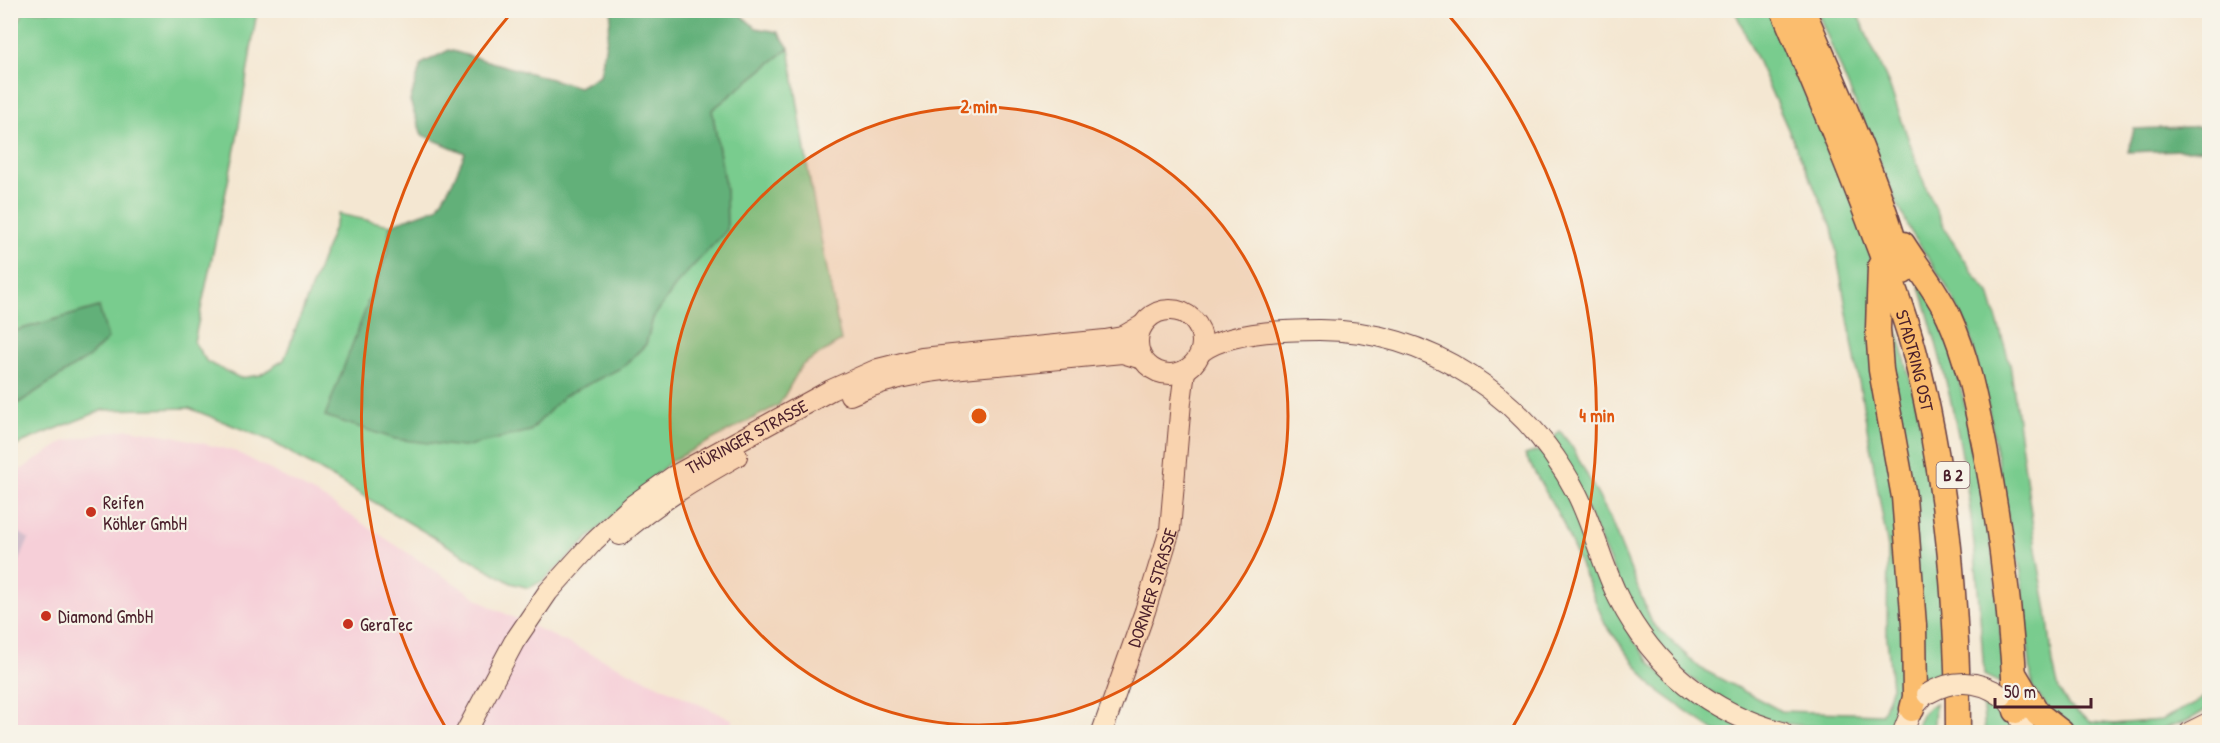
<svg xmlns="http://www.w3.org/2000/svg" width="2220" height="743" font-family="'Patrick Hand',sans-serif">
  <style>
    .built { fill: #f6cfd8 }
    .industrial { fill: #d1bdca }
    .green { fill: #79cc8e; stroke: #62765c; stroke-width: 1.5 }
    .forest { fill: #62b079; stroke: #566852; stroke-width: 1.5 }
    .lines { fill: none; stroke-linecap: round; stroke-linejoin: round }
    .secondary-casing { stroke: #643d44; stroke-width: 22 }
    .highway-casing { stroke: #643d44; stroke-width: 27 }
    .secondary { stroke: #fde5c5; stroke-width: 20 }
    .highway { stroke: #fbbd6e; stroke-width: 24 }
    .secondary-bridge-casing { stroke: #643d44; stroke-width: 22; stroke-linecap: butt }
    .secondary-bridge { stroke: #fde5c5; stroke-width: 20 }
    .ring { fill: none; stroke: #e0560e; stroke-width: 3 }
    .poi-dot { fill: #c8321e; stroke: #f7f3e8; stroke-width: 2 }
    .labels { text-anchor: middle; dominant-baseline: central; stroke-width: 4.5; stroke-linejoin: round; paint-order: stroke }
    .shield { fill: #f7f3e8; stroke: #7e5f64; stroke-width: 1.5 }
    .shield-label { font-size: 16px; font-weight: bold; fill: #4a1f2b }
    .street-label { font-size: 18px; fill: #4a1f2b; stroke: #f7f3e8 }
    .poi-label { font-size: 18px; fill: #4a1f2b; stroke: #f7f3e8; text-anchor: start }
    .centre { fill: #e0560e; stroke: #f7f3e8; stroke-width: 3 }
    .ring-label { font-size: 18px; text-anchor: middle; font-weight: bold; fill: #e0560e; stroke: #f7f3e8; stroke-width: 4.5; stroke-linejoin: round; paint-order: stroke }
  </style>
  <rect width="100%" height="100%" fill="#f7f3e8"/>
  <filter id="ink" filterUnits="userSpaceOnUse"><feTurbulence type="fractalNoise" baseFrequency=".0167" numOctaves="2"/><feDisplacementMap in="SourceGraphic" scale="12" xChannelSelector="R" yChannelSelector="G"/><feConvolveMatrix kernelMatrix="1 2 1 2 8 2 1 2 1" color-interpolation-filters="sRGB"/></filter>
  <filter id="wash" filterUnits="userSpaceOnUse"><feTurbulence type="fractalNoise" baseFrequency=".008" numOctaves="4" result="noise"/><feDisplacementMap in="SourceGraphic" scale="24" xChannelSelector="R" yChannelSelector="G"/><feGaussianBlur stdDeviation="1.35" result="paint"/><feColorMatrix in="noise" values="0 0 0 0 0 0 0 0 0 0 0 0 0 0 0 0 0 1.4 0 .05"/><feComposite in="paint" operator="in"/></filter>
  <g filter="url(#wash)">
    <rect width="100%" height="100%" fill="#f4e7d2"/>
    <polygon class="built" points="128,429 174,436 237,452 325,499 491,607 733,720 727,732 11,732 11,476 65,441"/>
    <polygon class="industrial" points="11,527 29,539 11,580"/>
    <g class="green">
      <polygon points="24,11 257,11 236,144 194,342 207,362 240,378 260,375 284,360 339,214 390,225 388,251 367,303 530,431 564,396 623,367 646,344 653,318 679,280 727,230 726,191 712,110 789,48 810,182 841,341 802,365 779,405 671,461 544,580 529,588 511,583 269,440 189,408 103,410 23,442 11,450 11,408 43,386 99,307 11,332 10,60 16,27"/>
      <polygon points="1735,11 1776,11 1866,232 1872,265 1903,557 1905,705 1898,717 1888,725 1866,730 1804,726 1773,722 1724,701 1682,672 1651,638 1625,596 1560,450 1553,439 1560,431 1572,447 1609,516 1652,623 1700,668 1781,711 1882,714 1892,687 1887,638 1888,548 1832,227"/>
      <polygon points="1817,11 1856,11 1889,85 1926,188 1947,233 1975,276 1989,293 2010,364 2037,556 2047,611 2053,664 2059,690 2068,705 2091,722 2114,724 2161,720 2197,702 2209,693 2209,708 2191,719 2153,732 2092,732 2070,728 2055,718 2032,686 2021,572 2008,520 1989,412 1969,330 1944,282 1911,232 1895,199"/>
      <path d="M 1917,276 L 1947,329 L 1986,495 L 2006,686 L 1984,675 C 1979,598 1974,520 1960,444 C 1949,387 1933,331 1917,276 Z"/>
      <path d="M 1888,296 C 1903,352 1919,408 1929,465 C 1941,535 1945,606 1948,676 L 1935,679 L 1920,686 L 1887,361 Z"/>
      <polygon points="1537,451 1544,453 1566,491 1633,639 1652,665 1683,693 1747,732 1716,732 1653,687 1605,624 1562,521 1525,455"/>
      <path d="M 1982,700 C 2000,702 2008,717 2014,732 L 1985,732 Z"/>
      <polygon points="1935,703 1934,724 1931,732 1914,732 1923,712"/>
    </g>
    <g class="forest">
      <polygon points="612,11 736,11 756,28 778,32 789,48 712,110 726,191 727,230 679,281 653,318 646,344 623,367 564,396 530,431 463,447 395,439 325,416 388,251 390,225 437,208 452,183 465,153 422,135 410,101 421,64 449,50 579,87 600,75"/>
      <polygon points="2209,126 2209,149 2128,152 2134,129"/>
      <polygon points="99,307 108,339 89,357 11,408 11,332"/>
    </g>
  </g>
  <g filter="url(#ink)">
    <g class="lines">
      <defs>
        <g id="secondary">
          <circle cx="1170" cy="342" r="32"/>
          <path d="M 1201,352 C 1227,332 1286,330 1319,330 C 1429,330 1527,397 1577,494 C 1594,528 1602,565 1619,599 C 1654,667 1708,712 1782,732"/>
          <path d="M 850,395 C 896,373 948,369 998,365 C 1040,361 1081,357 1122,353 L 1142,359"/>
          <path d="M 620,535 C 656,503 695,480 737,456"/>
          <polyline points="2008,701 2019,716 2025,732"/>
          <path id="s1" d="M 466,732 L 514,642 L 548,592 L 594,541 L 633,505 L 674,476 L 831,390 L 878,369 L 922,358 L 1105,340 L 1122,337 L 1141,326"/>
          <path id="s2" d="M 1102,732 L 1145,611 L 1170,530 L 1181,402 L 1185,371"/>
          <polyline points="1903,732 1912,709 1922,698"/>
          <polyline points="2190,732 2210,722"/>
        </g>
        <g id="highway">
          <path id="s3" d="M 1783,10 C 1814,83 1845,156 1872,229 C 1887,269 1903,309 1914,350 C 1947,475 1958,603 1958,732"/>
          <path d="M 1803,10 C 1840,97 1879,182 1903,272"/>
          <path d="M 1903,244 C 1918,268 1937,291 1949,317 C 1968,359 1976,404 1985,449 C 2002,536 2012,622 2016,711"/>
          <polyline points="1880,266 1878,329 1881,370 1904,497 1914,625 1915,697 1912,709"/>
          <polyline points="2016,677 2038,714 2061,732"/>
        </g>
      </defs>
      <use href="#secondary" class="secondary-casing"/>
      <use href="#highway" class="highway-casing"/>
      <use href="#secondary" class="secondary"/>
      <use href="#highway" class="highway"/>
      <defs>
        <path id="secondary-bridge" d="M 1927,694 C 1952,679 1978,679 2002,696"/>
      </defs>
      <use href="#secondary-bridge" class="secondary-bridge-casing"/>
      <use href="#secondary-bridge" class="secondary-bridge"/>
    </g>
  </g>
  <circle cx="979" cy="416" r="309" fill="#e0560e" fill-opacity=".12"/>
  <g class="ring">
    <circle cx="979" cy="416" r="309"/>
    <path d="M447 730A618 618 0 0 1 513 11M1445 11A618 618 0 0 1 1511 730"/>
  </g>
  <g class="poi-dot">
    <circle cx="91" cy="512" r="6"/>
    <circle cx="46" cy="616" r="6"/>
    <circle cx="348" cy="624" r="6"/>
  </g>
  <g class="labels">
    <rect class="shield" x="1936.5" y="462" width="33" height="26" rx="4.5"/>
    <g class="shield-label">
      <text x="1953" y="475">B 2</text>
    </g>
    <g class="street-label">
      <text stroke="none"><textPath href="#s3" startOffset="375">STADTRING OST</textPath></text>
      <text stroke="none"><textPath href="#s1" startOffset="417">THÜRINGER STRASSE</textPath></text>
      <text stroke="none"><textPath href="#s2" startOffset="153">DORNAER STRASSE</textPath></text>
    </g>
    <g class="poi-label">
      <text x="103" y="502">Reifen<tspan x="103" dy="21">Köhler GmbH</tspan></text>
      <text x="58" y="616">Diamond GmbH</text>
      <text x="360" y="624">GeraTec</text>
    </g>
  </g>
  <circle cx="979" cy="416" r="9" class="centre"/>
  <g class="ring-label">
    <text x="979" y="113">2 min</text>
    <text x="1597" y="422">4 min</text>
  </g>
  <rect width="2220" height="743" fill="none" stroke="#f7f3e8" stroke-width="36"/>
  <path d="M1995 698v9h96v-9" fill="none" stroke="#4a1f2b" stroke-width="3"/>
  <text x="2004" y="698" font-size="18" fill="#4a1f2b" stroke="#f7f3e8" stroke-width="4.5" paint-order="stroke">50 m</text>
</svg>
